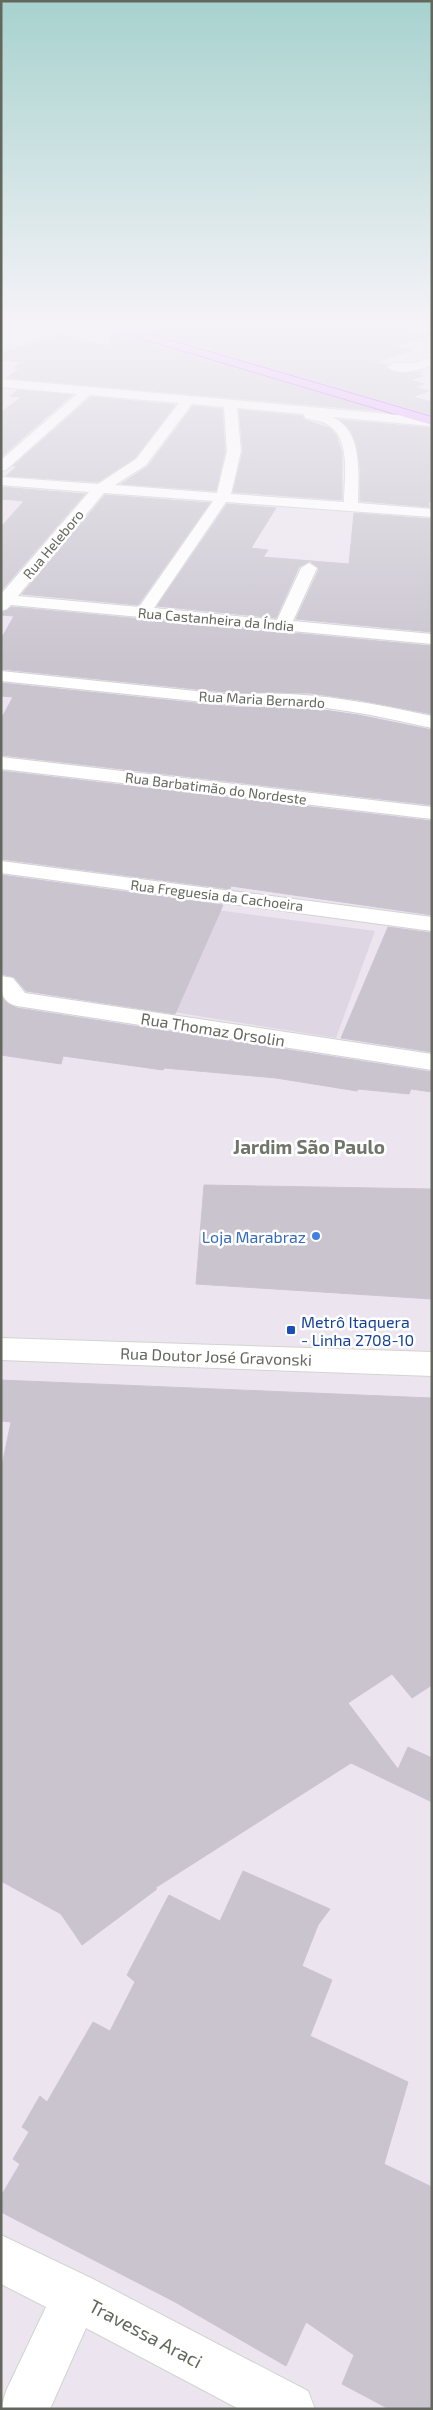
<svg xmlns="http://www.w3.org/2000/svg" width="433" height="2410" font-family="'Exo 2',sans-serif">
  <style>
    .education { fill: #ded6e3 }
    .building { fill: #c9c4ce; stroke: #cdc3d6 }
    .lines { fill: none; stroke-linecap: round; stroke-linejoin: round }
    .minor-casing { stroke: #d1d5ce; stroke-width: 2 }
    .tertiary-casing { stroke: #d1d5ce; stroke-width: 2 }
    .primary-casing { stroke: #b554fb; stroke-width: 2 }
    .minor { fill: #fff; fill-rule: evenodd }
    .tertiary { fill: #fff; fill-rule: evenodd }
    .primary { fill: #e6acff; fill-rule: evenodd }
    .shop-dot { fill: #3f7fe0; stroke: #fff; stroke-width: 2 }
    .transit-dot { fill: #1a4fb4; stroke: #fff; stroke-width: 2 }
    .labels { text-anchor: middle; dominant-baseline: central; stroke-width: 5; stroke-linejoin: round; paint-order: stroke }
    .far-street-label { font-size: 14px; fill: #63675d; stroke: #fff }
    .street-label { font-size: 16px; fill: #63675d; stroke: #fff }
    .shop-label { font-size: 16px; fill: #366cbe; stroke: #fff; text-anchor: end }
    .transit-label { font-size: 16px; fill: #164399; stroke: #fff; text-anchor: start }
    .quarter-label { font-size: 19px; font-weight: bold; fill: #707469; stroke: #fff }
    .near-street-label { font-size: 19px; fill: #63675d; stroke: #fff }
  </style>
  <rect width="100%" height="100%" fill="#ece5f0"/>
  <polygon class="education" points="142,900 375,931 336,1038 92,999"/>
  <g class="building">
    <polygon points="155,328 407,328 411,332 431,336 395,346 412,350 375,362 388,365 387,369 397,373 423,372 417,374 422,376 410,380 424,384 414,387 429,391 412,397 432,402 432,415 149,332"/>
    <polygon points="111,330 112,332 380,411 7,378 20,368 14,368 21,362 1,360 1,353 59,333 109,346"/>
    <polygon points="18,390 72,395 1,457 1,412 22,397 10,396"/>
    <polygon points="91,397 175,405 135,458 98,482 6,476 17,466 13,466"/>
    <polygon points="193,406 222,409 225,451 216,491 121,484 148,466"/>
    <polygon points="239,410 302,416 305,420 330,428 336,435 342,452 342,500 233,492 243,451"/>
    <polygon points="340,420 432,428 432,498 431,502 428,502 429,507 360,501 360,467 356,443 351,431"/>
    <polygon points="1,487 85,494 1,591 1,527 24,501 1,499"/>
    <polygon points="105,495 210,503 138,605 22,594"/>
    <polygon points="227,504 276,508 251,548 268,550 263,557 349,564 354,513 430,519 432,632 296,619 319,569 310,561 299,567 276,618 157,606"/>
    <polygon points="12,607 432,646 432,714 359,700 309,693 234,693 1,669 1,639 14,616 1,615 1,613"/>
    <polygon points="1,683 234,707 309,708 358,715 432,730 432,805 1,755 1,719 13,697 1,696"/>
    <polygon points="1,771 432,821 432,915 231,886 230,889 1,859"/>
    <polygon points="1,875 223,905 175,1014 26,991 14,977 1,974"/>
    <polygon points="388,927 432,933 432,1052 341,1038"/>
    <polygon points="1,996 7,1003 17,1008 432,1072 432,1092 411,1089 409,1094 358,1089 357,1091 276,1078 164,1068 163,1070 63,1056 61,1064 1,1055"/>
    <polygon points="204,1185 432,1189 432,1299 196,1284"/>
    <polygon points="1,1380 432,1398 432,1685 412,1698 392,1674 348,1703 398,1769 408,1747 432,1758 432,1802 351,1763 155,1888 157,1889 82,1945 61,1914 1,1881 1,1470 11,1422 1,1421"/>
    <polygon points="243,1871 330,1909 318,1925 302,1966 332,1980 310,2036 408,2082 384,2164 432,2187 432,2409 389,2409 342,2384 354,2355 306,2322 286,2366 175,2302 1,2212 1,2196 20,2164 13,2159 29,2132 22,2127 40,2096 47,2102 93,2022 110,2031 135,1982 127,1975 169,1895 220,1921"/>
  </g>
  <g class="lines">
    <defs>
      <g id="minor">
        <polygon points="138,328 153,328 140,335 132,335 132,331"/>
        <polygon points="409,328 432,328 432,334 411,330"/>
        <path d="M 432,357 L 432,365 C 421,370 397,376 388,367 L 394,363 L 415,363 Z"/>
        <path d="M 1,379 L 432,418 L 432,426 L 332,417 C 364,431 358,475 358,503 L 432,509 L 432,517 L 226,502 L 154,608 L 277,620 L 301,568 L 309,563 L 317,568 L 293,621 L 432,634 L 432,644 L 11,605 L 7,609 L 1,611 L 1,594 L 89,492 L 1,485 L 1,477 L 98,484 L 136,459 L 179,403 L 90,395 L 6,470 L 1,471 L 1,460 L 77,394 L 1,387 ZM 192,404 L 224,407 L 227,451 L 217,493 L 115,485 L 146,465 ZM 237,408 L 304,414 L 305,418 C 314,420 324,421 331,427 C 351,442 344,481 344,502 L 231,494 L 241,451 ZM 104,493 L 213,501 L 139,607 L 18,596 Z"/>
        <path d="M 1,671 L 234,695 C 302,689 366,702 432,716 L 432,728 C 366,713 302,700 234,705 L 1,681 Z"/>
        <polygon points="1,757 432,807 432,819 1,769"/>
        <polygon points="1,861 432,917 432,931 1,873"/>
        <path d="M 1,976 L 13,978 L 25,993 L 432,1054 L 432,1070 L 17,1006 C 1,1002 1,991 1,976 Z"/>
        <polygon points="1,2235 93,2279 308,2391 315,2409 239,2409 86,2328 50,2409 1,2409 6,2391 46,2307 1,2284"/>
      </g>
      <polygon id="tertiary" points="1,1338 432,1352 432,1376 1,1360"/>
      <polygon id="primary" points="111,328 128,328 432,417 432,425 113,330"/>
    </defs>
    <use href="#minor" class="minor-casing"/>
    <use href="#tertiary" class="tertiary-casing"/>
    <use href="#primary" class="primary-casing"/>
    <use href="#minor" class="minor"/>
    <use href="#tertiary" class="tertiary"/>
    <use href="#primary" class="primary"/>
  </g>
  <linearGradient id="sky" x2="0" y2="1"><stop stop-color="#a7d2ce"/><stop offset="0.49" stop-color="#f6f3f8"/><stop offset="1" stop-color="#f6f3f8" stop-opacity="0"/></linearGradient>
  <rect width="433" height="665" fill="url(#sky)"/>
  <circle class="shop-dot" cx="316" cy="1236" r="5"/>
  <rect class="transit-dot" x="286" y="1325" width="10" height="10" rx="2.5"/>
  <g class="labels">
    <g class="far-street-label">
      <text transform="translate(53 544) rotate(-50)">Rua Heleboro</text>
      <text transform="translate(216 619) rotate(5)">Rua Castanheira da Índia</text>
      <text transform="translate(262 699) rotate(3)">Rua Maria Bernardo</text>
      <text transform="translate(216 788) rotate(7)">Rua Barbatimão do Nordeste</text>
      <text transform="translate(217 895) rotate(7)">Rua Freguesia da Cachoeira</text>
    </g>
    <g class="street-label">
      <text transform="translate(213 1029) rotate(9)">Rua Thomaz Orsolin</text>
      <text transform="translate(216 1356) rotate(2)">Rua Doutor José Gravonski</text>
    </g>
    <g class="shop-label">
      <text x="306" y="1236">Loja Marabraz</text>
    </g>
    <g class="transit-label">
      <text x="301" y="1321">Metrô Itaquera<tspan x="301" dy="18">- Linha 2708-10</tspan></text>
    </g>
    <g class="quarter-label">
      <text x="309" y="1146">Jardim São Paulo</text>
    </g>
    <g class="near-street-label">
      <text transform="translate(146 2333) rotate(28)">Travessa Araci</text>
    </g>
  </g>
  <rect width="433" height="2410" fill="none" stroke="#63675d" stroke-width="5"/>
</svg>
